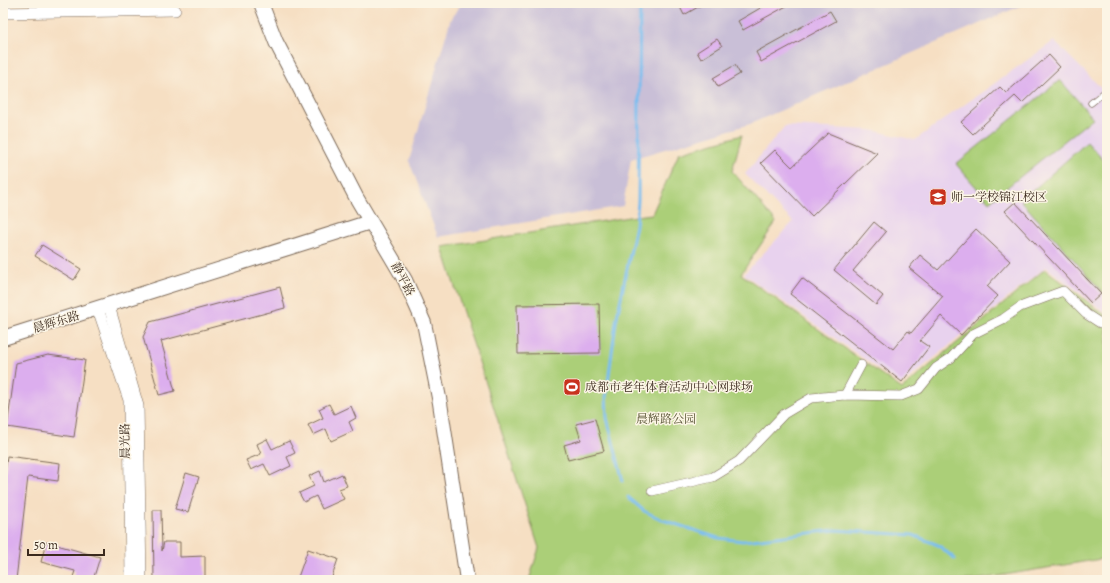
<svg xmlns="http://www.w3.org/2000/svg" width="1110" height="583" font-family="Alegreya,'Noto Serif SC',serif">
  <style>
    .built { fill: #e8d2ee }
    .industrial { fill: #c9bfd7 }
    .green { fill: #abcf78; stroke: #737c4b }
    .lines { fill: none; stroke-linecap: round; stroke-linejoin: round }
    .stream { stroke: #7abef0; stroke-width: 3 }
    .building { fill: #dcaeee }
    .service-casing { stroke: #7c6958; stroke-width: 7 }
    .pedestrian-casing { stroke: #7c6958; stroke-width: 10 }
    .minor-casing { stroke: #7c6958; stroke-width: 12 }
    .tertiary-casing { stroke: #7c6958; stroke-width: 16 }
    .service { stroke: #fff; stroke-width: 5.5 }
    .pedestrian { stroke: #fff; stroke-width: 9 }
    .minor { stroke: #fff; stroke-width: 11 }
    .tertiary { stroke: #fff; stroke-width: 14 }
    .labels { text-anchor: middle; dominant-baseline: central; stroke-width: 3; stroke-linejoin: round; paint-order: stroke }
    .poi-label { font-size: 12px; fill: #3b2a1e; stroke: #fcf5e5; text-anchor: start }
    .street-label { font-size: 12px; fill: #3b2a1e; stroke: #fcf5e5 }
    .park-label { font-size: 12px; fill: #575334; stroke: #fcf5e5 }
  </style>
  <rect width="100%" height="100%" fill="#fcf5e5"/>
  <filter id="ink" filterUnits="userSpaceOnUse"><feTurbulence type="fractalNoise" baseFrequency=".025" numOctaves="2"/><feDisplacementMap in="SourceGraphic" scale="8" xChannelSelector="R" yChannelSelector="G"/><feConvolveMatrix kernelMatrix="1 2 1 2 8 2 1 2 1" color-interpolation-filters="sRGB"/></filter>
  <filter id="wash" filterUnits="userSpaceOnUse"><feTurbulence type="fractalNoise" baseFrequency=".012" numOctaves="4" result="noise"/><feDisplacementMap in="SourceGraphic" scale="16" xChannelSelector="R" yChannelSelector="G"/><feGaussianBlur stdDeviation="0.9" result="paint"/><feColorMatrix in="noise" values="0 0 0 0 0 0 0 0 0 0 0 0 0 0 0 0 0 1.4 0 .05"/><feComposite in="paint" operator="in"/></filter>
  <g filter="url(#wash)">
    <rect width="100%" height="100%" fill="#f6dfc3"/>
    <polygon class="built" points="1054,41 1107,94 1106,313 1046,267 901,385 744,274 793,222 745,174 785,126 871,130 915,140"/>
    <polygon class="industrial" points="462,3 1027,3 750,124 631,159 623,206 438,237 409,161 451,18"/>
    <g class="green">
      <polygon points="1060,80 1093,118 989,202 956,164"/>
      <polygon points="742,135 732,171 776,222 741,274 902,389 1045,269 1105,315 1107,314 1107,558 974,580 529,580 539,548 442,247 629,217 652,214 679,153"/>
      <polygon points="1087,142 1107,164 1107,297 1021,201"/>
    </g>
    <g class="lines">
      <g class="stream">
        <polyline points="623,481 607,418 606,397 616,322 636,225 638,201 640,3"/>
        <polyline points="628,497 644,511 663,520 718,538 743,541 835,530 913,535 938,545 955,559"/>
      </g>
    </g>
    <g id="blocks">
      <g class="building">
        <polygon points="678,3 705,3 684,15"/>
        <polygon points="769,3 792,3 743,30 738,21"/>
        <polygon points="830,11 836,21 761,62 756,52"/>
        <polygon points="717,39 722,46 701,59 697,52"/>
        <polygon points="1049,55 1060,67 1022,103 1015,96 973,134 961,122 1000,87 1006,93"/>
        <polygon points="735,65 740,74 718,87 713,78"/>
        <polygon points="828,133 877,153 812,216 761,163 775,150 792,167"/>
        <polygon points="1015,202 1101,294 1091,303 1005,211"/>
        <polygon points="874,222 886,232 853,271 883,296 876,305 834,270"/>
        <polygon points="976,229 1010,261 987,286 998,296 961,335 941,316 920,341 929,347 902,382 790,294 802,278 893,349 908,331 911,333 943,296 909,268 920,255 938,270"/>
        <polygon points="42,245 81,269 74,280 35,256"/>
        <polygon points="280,287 285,308 161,341 175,391 159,395 143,337 150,322"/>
        <polygon points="599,304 600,353 518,354 517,305"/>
        <polygon points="48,355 85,360 74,437 7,427 16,363"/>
        <polygon points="329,404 334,414 351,406 356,418 349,422 353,431 331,441 326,429 313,435 308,425 323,418 319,409"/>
        <polygon points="595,419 604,451 568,460 564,445 581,440 576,424"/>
        <polygon points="267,439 272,449 289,441 295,453 287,457 291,466 270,476 264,464 251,470 246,460 261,454 257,444"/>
        <polygon points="7,456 60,463 58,481 28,477 16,580 3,580 3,490"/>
        <polygon points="320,471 324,482 342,474 347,486 339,489 344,499 322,509 316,496 304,502 299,493 314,486 309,476"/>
        <polygon points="186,473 199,477 188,512 175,509"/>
        <polygon points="153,510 161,510 162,551 164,542 180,542 180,557 205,556 205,580 154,580"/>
        <polygon points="46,542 100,557 93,580 72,580 75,571 41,562"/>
        <polygon points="308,549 338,559 331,580 297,580"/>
      </g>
    </g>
  </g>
  <g filter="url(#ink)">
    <use href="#blocks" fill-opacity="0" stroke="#7c6958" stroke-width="1"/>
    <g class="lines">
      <defs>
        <polyline id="service" points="1091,103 1107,90"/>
        <g id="pedestrian">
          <polyline points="845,395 861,365"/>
          <polyline points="652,491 713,477 739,461 784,414 811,398 845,395 901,396 919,389 936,368 951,358 973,334 1003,319 1020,307 1063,291 1086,314 1100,323 1107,322"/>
        </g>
        <g id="minor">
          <polyline points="3,13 175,10"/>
          <polyline points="109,306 138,406 141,580"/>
          <polyline points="98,309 129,400 131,580"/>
        </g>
        <g id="tertiary">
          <polyline points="261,3 276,42 356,197 405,280 424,323 440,403 467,580"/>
          <polyline points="3,338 370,222"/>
        </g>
      </defs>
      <use href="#service" class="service-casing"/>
      <use href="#pedestrian" class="pedestrian-casing"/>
      <use href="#minor" class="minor-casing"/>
      <use href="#tertiary" class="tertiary-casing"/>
      <use href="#service" class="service"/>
      <use href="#pedestrian" class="pedestrian"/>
      <use href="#minor" class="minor"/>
      <use href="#tertiary" class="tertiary"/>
    </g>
  </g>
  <defs>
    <symbol id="school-square" viewBox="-11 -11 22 22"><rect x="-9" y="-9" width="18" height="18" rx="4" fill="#c8321e" stroke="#fcf5e5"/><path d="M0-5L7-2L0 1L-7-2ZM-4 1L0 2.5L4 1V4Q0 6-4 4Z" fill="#fff"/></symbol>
    <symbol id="stadium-square" viewBox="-11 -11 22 22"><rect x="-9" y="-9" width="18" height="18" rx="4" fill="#c8321e" stroke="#fcf5e5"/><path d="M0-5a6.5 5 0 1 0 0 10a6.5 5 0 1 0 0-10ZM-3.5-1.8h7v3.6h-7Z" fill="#fff"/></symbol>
  </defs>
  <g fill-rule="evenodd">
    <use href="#school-square" x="928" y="187" width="20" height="20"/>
    <use href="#stadium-square" x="562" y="377" width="20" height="20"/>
  </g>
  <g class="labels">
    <g class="poi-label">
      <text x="951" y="197">师一学校锦江校区</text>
      <text x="585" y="387">成都市老年体育活动中心网球场</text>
    </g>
    <g class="street-label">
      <text transform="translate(403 279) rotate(62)">静平路</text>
      <text transform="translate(56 322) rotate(-17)">晨辉东路</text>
      <text transform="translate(125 441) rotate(-91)">晨光路</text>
    </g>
    <g class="park-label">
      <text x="666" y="419">晨辉路公园</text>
    </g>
  </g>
  <rect width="1110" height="583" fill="none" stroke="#fcf5e5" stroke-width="16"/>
  <path d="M28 549v6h76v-6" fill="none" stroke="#3b2a1e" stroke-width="2"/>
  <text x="34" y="549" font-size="12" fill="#3b2a1e" stroke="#fcf5e5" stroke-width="3" paint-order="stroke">50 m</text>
</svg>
